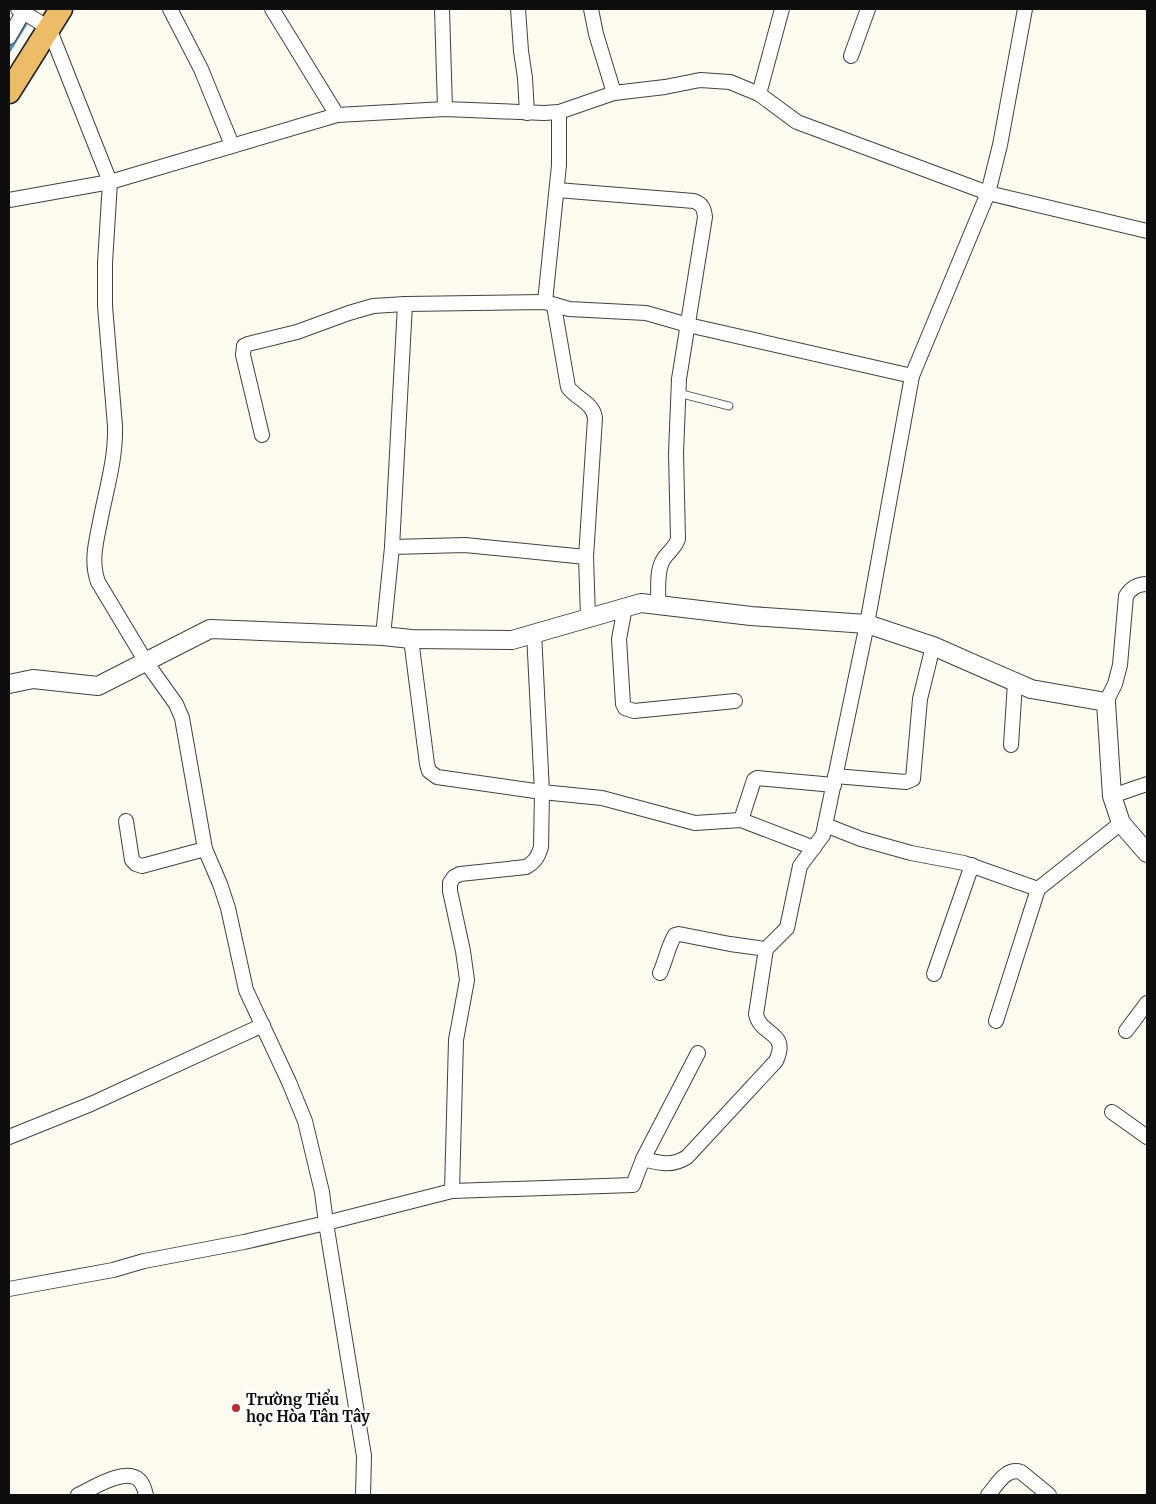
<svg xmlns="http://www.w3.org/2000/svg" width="1156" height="1504" font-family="Merriweather,serif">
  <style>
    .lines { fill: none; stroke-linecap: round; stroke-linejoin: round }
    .stream { stroke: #448dc4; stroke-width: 4.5 }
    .service-casing { stroke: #414141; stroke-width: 9 }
    .minor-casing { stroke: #414141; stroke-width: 16 }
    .tertiary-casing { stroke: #414141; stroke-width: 20 }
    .trunk-casing { stroke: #1f1f1f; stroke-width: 25 }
    .service { stroke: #fff; stroke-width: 7 }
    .minor { stroke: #fff; stroke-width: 14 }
    .tertiary { stroke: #fff; stroke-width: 18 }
    .trunk { stroke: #ecbc68; stroke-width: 22 }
    .poi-dot { fill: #b52f31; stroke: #fff; stroke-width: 2 }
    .labels { text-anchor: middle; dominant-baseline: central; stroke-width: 5; stroke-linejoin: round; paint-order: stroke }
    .poi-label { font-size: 15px; font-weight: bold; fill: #0e0e0e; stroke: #fff; text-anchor: start }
  </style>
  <rect width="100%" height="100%" fill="#fefcf0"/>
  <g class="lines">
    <polyline class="stream" points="9,50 34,9"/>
    <defs>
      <polyline id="service" points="678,393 729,406"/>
      <g id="minor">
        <polyline points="170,9 201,69 232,145"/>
        <polyline points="272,9 337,115"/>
        <polyline points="442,9 445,109"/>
        <polyline points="518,9 521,51 525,78 527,113"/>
        <polyline points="591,9 596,34 614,93"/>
        <polyline points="9,37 24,11"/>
        <polyline points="851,56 868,9"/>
        <polyline points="759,94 782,9"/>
        <path d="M 557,190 L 694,201 C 702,204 704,208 705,217 L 679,379 L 676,453 L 678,539 C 675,549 666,553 662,562 C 656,574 659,593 658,606"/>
        <polyline points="9,200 110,182 337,115 445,109 544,113 559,112 614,93 665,87 700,80 730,82 759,94 797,122 988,193 1147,231"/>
        <polyline points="545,302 559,165 559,112"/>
        <path d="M 554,306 L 568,387 C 576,399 593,402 595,418 L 586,557 L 588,617"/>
        <polyline points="262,435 243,355 244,346 248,344 297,332 349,313 373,306 405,304 545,302 569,309 646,313 688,325 912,376"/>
        <polyline points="392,547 465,545 586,557"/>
        <polyline points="625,607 619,639 623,704 625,708 634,711 735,701"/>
        <polyline points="383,636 392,547 405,304"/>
        <polyline points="411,639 427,764 429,771 437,777 542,792 602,798 695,823 741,820 814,848"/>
        <path d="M 1106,702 L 1115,684 L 1120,665 L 1126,596 C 1131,588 1137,584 1147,584"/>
        <polyline points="1011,745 1015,683"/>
        <polyline points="835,776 906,782 913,779 920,699 933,646"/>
        <polyline points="1112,796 1147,784"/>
        <polyline points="741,820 754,780 757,778 834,785"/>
        <polyline points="126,821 132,860 136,864 142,866 205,849"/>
        <polyline points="825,825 861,839 911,853 964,863 1038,889"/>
        <path d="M 660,973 C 666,960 668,946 675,935 L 679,934 L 730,944 L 766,949"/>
        <polyline points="934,974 972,865"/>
        <polyline points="996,1021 1038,889 1121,823"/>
        <polyline points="1126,1031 1147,1003"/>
        <polyline points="1112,1112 1147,1137"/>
        <polyline points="9,1137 91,1104 263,1025"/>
        <path d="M 643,1159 C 659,1163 672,1167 687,1157 L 776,1061 C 790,1031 760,1036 756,1014 L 766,949 L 787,928 L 800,866 L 823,835 L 867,624 L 912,376 L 988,193 L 1000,145 L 1025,9"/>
        <path d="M 452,1191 L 456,1040 L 467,980 L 463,951 L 450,891 L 450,883 L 454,877 L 460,874 L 526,867 C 535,862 538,857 541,847 L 542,792 L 534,633"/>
        <path d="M 9,1289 L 113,1270 L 144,1261 L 244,1242 L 326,1223 L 322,1192 L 305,1121 L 289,1082 L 246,990 L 228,908 L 220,884 L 205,849 L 182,718 L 176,704 L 146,662 L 98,582 C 90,560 97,539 101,517 C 107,487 116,457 115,426 L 105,306 L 105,263 L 110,182 L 49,28 L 18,9"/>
        <path d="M 78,1495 C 93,1488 127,1466 140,1481 C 143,1484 145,1491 146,1495"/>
        <polyline points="363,1495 364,1456 326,1223 452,1191 633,1185 643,1159 698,1053"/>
        <path d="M 988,1495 C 997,1485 1006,1467 1021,1472 L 1049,1495"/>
      </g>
      <polyline id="tertiary" points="9,684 33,679 98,686 210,629 383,636 411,639 512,640 641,603 751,616 867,624 933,646 1031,689 1106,702 1112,796 1121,823 1147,853"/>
      <polyline id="trunk" points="9,92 61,9"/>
    </defs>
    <use href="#service" class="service-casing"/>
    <use href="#minor" class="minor-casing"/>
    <use href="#tertiary" class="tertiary-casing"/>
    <use href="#trunk" class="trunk-casing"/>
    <use href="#service" class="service"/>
    <use href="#minor" class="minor"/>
    <use href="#tertiary" class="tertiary"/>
    <use href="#trunk" class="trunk"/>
  </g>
  <circle class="poi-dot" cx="236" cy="1408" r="5"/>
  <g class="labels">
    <g class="poi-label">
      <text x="246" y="1399">Trường Tiểu<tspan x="246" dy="17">học Hòa Tân Tây</tspan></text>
    </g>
  </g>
  <rect width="1156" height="1504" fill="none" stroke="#0e0e0e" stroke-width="20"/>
</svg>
